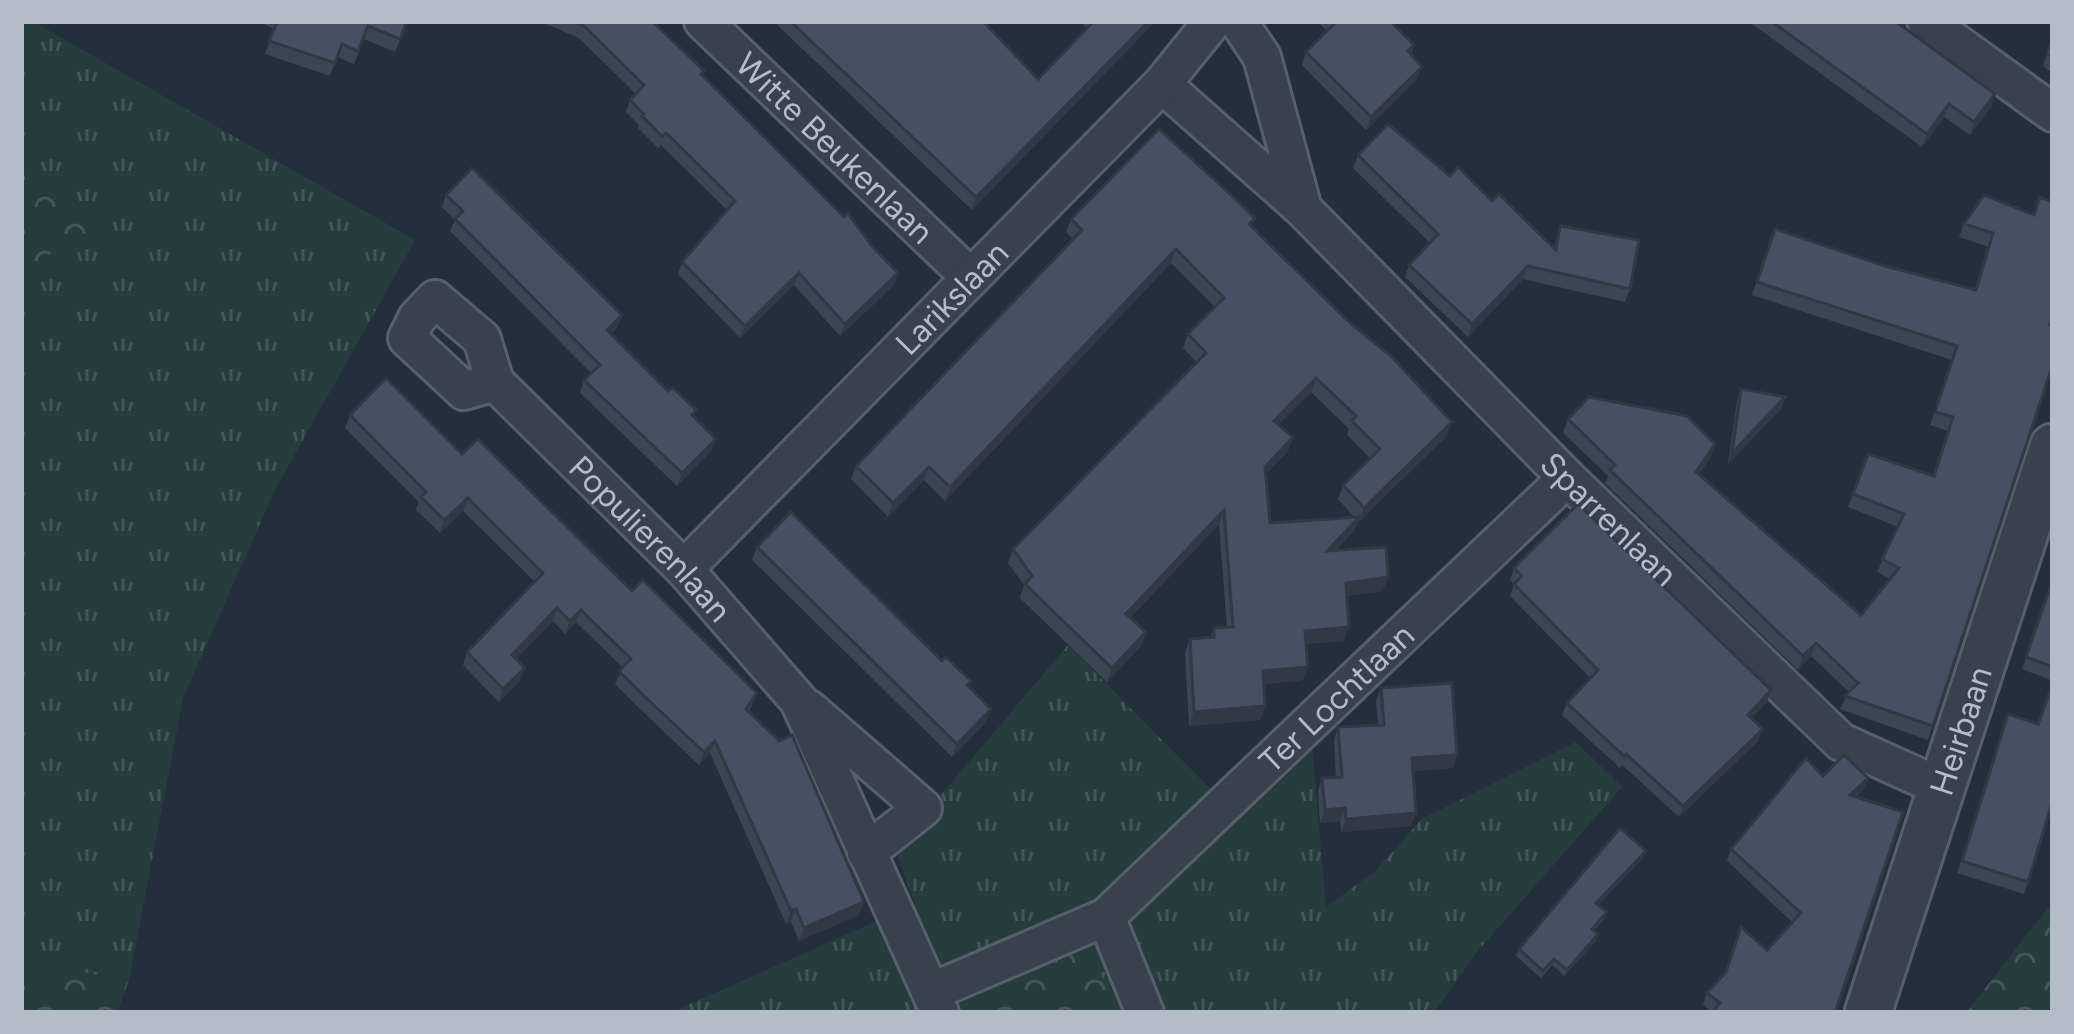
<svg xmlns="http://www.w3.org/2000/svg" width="2074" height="1034" font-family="Figtree,sans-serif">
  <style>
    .grass { fill: url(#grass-tufts) }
    .forest { fill: url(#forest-crowns) }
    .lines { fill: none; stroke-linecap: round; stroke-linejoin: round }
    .minor-casing { stroke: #565f6c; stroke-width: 42 }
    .tertiary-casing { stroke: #565f6c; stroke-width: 51 }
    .minor { stroke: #38414e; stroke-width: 36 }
    .tertiary { stroke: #38414e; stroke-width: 45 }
    .wall { fill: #3b4654; fill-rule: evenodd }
    .shaded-wall { fill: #303945 }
    .building { fill: #455162; stroke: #303945; stroke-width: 3 }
    .labels { text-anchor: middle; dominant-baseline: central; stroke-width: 10; stroke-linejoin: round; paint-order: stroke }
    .street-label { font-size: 33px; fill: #b4bcc9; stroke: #1d2633 }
  </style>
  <defs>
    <pattern id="grass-tufts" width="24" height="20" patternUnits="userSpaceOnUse" patternTransform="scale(3)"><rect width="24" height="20" fill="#263c3f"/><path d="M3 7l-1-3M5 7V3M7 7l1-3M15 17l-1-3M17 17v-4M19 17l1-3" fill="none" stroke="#435659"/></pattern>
    <pattern id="forest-crowns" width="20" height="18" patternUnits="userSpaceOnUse" patternTransform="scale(3)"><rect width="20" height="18" fill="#263c3f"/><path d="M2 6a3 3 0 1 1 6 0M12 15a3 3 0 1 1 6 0" fill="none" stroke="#435659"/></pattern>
  </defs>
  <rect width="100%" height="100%" fill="#242f3e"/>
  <g class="grass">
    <polygon points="21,21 32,21 415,240 276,488 183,698 129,980 21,963 21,270 106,223 21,163"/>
    <polygon points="1068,645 1233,812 1311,736 1326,907 1374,872 1422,819 1576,742 1622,787 1476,953 1434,1013 670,1013 915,904 895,849"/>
  </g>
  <g class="forest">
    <polygon points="21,163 107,223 21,270"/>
    <polygon points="2053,900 2053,1013 1966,1013 2053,901"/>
    <polygon points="1085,939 1118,1013 953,1013 945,996"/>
    <polygon points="21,963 129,980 117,1013 21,1013"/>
  </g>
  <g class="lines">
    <defs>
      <g id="minor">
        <path id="s1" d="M 703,21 L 969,276"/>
        <polyline points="1238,21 1262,57 1303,209"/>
        <polyline points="1926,21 2053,113"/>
        <path id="s2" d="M 1162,84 L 1303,209 L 1567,478 L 1841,742 L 1943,788"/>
        <path id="s3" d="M 495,382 L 464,391 L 407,338 L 417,318 L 435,299 L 482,339 L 495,382 L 684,569 L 799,701 L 940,1013"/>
        <path id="s4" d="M 684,569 L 1162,84 L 1213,21"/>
        <polyline points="809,709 923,808 866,853"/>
        <path id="s5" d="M 1106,917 L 1567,478"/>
        <polyline points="931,992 1106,917 1145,1013"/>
      </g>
      <g id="tertiary">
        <path id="s6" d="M 1868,1013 L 2053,447"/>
      </g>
    </defs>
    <use href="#minor" class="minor-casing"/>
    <use href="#tertiary" class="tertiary-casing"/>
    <use href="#minor" class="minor"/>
    <use href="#tertiary" class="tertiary"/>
  </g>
  <g class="wall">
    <polygon points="258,21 408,21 395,52 364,39 354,64 337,57 330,76 265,54 274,29"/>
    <polygon points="539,21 652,21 704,71 702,75 898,273 894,285 840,336 794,285 740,338 678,274 682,262 727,210 661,145 658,148 638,128 639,125 626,112 630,100 636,94 579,38"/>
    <polygon points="773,21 983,21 1038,79 1087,28 1080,21 1156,21 972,210"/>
    <polygon points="1317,21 1390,21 1414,45 1411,54 1417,79 1366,130 1302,65 1306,52 1327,31"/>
    <polygon points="1748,21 1895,21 1995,94 1991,107 1970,135 1944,117 1922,147"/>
    <polygon points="2053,37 2053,74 2043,66"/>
    <polygon points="1358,155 1450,176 1492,201 1554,248 1560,226 1630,289 1625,302 1523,279 1468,337 1405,277 1409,265 1430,243 1353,168"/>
    <polygon points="446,195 622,315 617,328 611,334 716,439 711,451 677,486 580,393 584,380 591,373 450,231 455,220 442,207"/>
    <polygon points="1984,195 2050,325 2053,364 1928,740 1840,709 1849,692 1811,656 1798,670 1605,483 1608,476 1563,433 1568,419 1711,457 1698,475 1861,615 1890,579 1877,572 1898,527 1848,507 1868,454 1934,476 1948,431 1930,425 1952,360 1752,295 1775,229 1885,266 1975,290 1989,247 1959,237 1964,224"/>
    <path d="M 1071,219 L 1252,227 L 1447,436 L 1358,521 L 1354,531 L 1336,550 L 1383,591 L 1347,596 L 1344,641 L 1306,644 L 1303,680 L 1264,684 L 1265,706 L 1260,720 L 1189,726 L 1185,653 L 1190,639 L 1210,638 L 1214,628 L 1227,627 L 1219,524 L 1130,618 L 1146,632 L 1141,646 L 1107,682 L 1020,598 L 1024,585 L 1008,563 L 1013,549 L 1197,363 L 1183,348 L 1188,334 L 1215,307 L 1171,263 L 945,501 L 924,480 L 888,517 L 851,479 L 856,466 L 1073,239 L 1066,232 ZM 1311,392 L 1349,429 L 1347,435 L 1371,459 L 1343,485 L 1338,499 L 1355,518 L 1270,523 L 1265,475 L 1288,451 L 1293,437 L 1278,425 Z"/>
    <polygon points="1741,389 1785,397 1781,409 1728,464 1737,401"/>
    <polygon points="350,415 462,454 757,693 749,711 859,915 799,941 791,922 786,924 710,753 699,765 638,707 615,684 623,668 576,622 565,634 553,621 516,659 520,681 499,702 463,665 467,652 534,581 463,511 440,533 416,510 419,502 345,428"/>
    <polygon points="757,547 969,687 986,722 952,757 752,560"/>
    <polygon points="1514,568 1767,702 1751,718 1758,741 1679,817 1622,765 1620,768 1562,715 1567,703 1590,678 1510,596 1514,584 1510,580"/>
    <polygon points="2053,579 2053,681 2022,669"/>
    <polygon points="1381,688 1457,755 1453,768 1413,771 1411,826 1341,832 1340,821 1320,823 1318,791 1322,778 1336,778 1334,740 1338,727 1378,725 1376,701"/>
    <polygon points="2008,714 2038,724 2028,882 2024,894 1957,873"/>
    <polygon points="1823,776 1868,778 1863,790 1856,797 1903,812 1712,1012 1703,1005 1707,993 1767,950 1792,922 1727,861 1731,849"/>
    <polygon points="1646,851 1643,858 1598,905 1607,912 1604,919 1594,930 1598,934 1596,941 1564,976 1552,965 1541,978 1516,956 1519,949"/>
  </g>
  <g class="shaded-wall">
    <polygon points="1149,21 1156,21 972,210 976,197"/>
    <polygon points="1422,67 1417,79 1366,130 1371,117"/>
    <polygon points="1995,94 1991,107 1970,135 1974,122"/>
    <polygon points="1949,104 1944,117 1922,147 1927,134"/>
    <polygon points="1176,249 1171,263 945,501 950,487"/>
    <polygon points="1528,266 1523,279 1468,337 1472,324"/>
    <polygon points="799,273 794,285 740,338 745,326"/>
    <polygon points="898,273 894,285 840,336 845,324"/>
    <polygon points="622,315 617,328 602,343 607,330"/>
    <polygon points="1316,378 1311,392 1268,434 1274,421"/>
    <polygon points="1785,397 1781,409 1728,464 1732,453"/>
    <polygon points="1452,422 1447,436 1359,522 1364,508"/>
    <polygon points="1293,437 1288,451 1260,481 1265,467"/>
    <polygon points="716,439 711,451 677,486 682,473"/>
    <polygon points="1715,444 1711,457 1691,486 1696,472"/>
    <polygon points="929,467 924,480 888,517 893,503"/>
    <polygon points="468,498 463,511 440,533 444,520"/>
    <polygon points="1224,510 1219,524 1121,627 1126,614"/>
    <polygon points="1359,517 1354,531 1322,565 1327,551"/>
    <polygon points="1388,577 1383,591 1341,597 1346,583"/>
    <polygon points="557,608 553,621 507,668 512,655"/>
    <polygon points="581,610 576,622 565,634 570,621"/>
    <polygon points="1349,627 1344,641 1300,644 1305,631"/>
    <polygon points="1146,632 1141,646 1107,682 1112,668"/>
    <polygon points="1816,643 1811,656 1798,670 1803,656"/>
    <polygon points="1308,667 1303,680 1258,684 1263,671"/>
    <polygon points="525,668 520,681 499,702 503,689"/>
    <polygon points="1771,690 1767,702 1743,726 1748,715"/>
    <polygon points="1265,706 1260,720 1189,726 1194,712"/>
    <polygon points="991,709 986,722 952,757 957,744"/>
    <polygon points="1763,729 1758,741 1679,817 1683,806"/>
    <polygon points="715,741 710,753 699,765 704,752"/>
    <polygon points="1457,755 1453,768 1407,771 1412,758"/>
    <polygon points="1868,778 1863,790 1846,807 1850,795"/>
    <polygon points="1345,808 1340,821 1320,823 1325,810"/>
    <polygon points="1416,813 1411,826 1341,832 1346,819"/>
    <polygon points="1646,851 1643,858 1594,910 1596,903"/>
    <polygon points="864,902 859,915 799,941 804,928"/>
    <polygon points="796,909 791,922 786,924 791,911"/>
    <polygon points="1598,934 1596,941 1564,976 1567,970"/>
  </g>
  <g class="building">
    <polygon points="278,21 407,21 400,39 368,26 358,51 342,44 335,63 269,41"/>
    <polygon points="572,21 652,21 704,71 701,74 844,217 848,213 872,246 898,273 845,324 799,273 745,326 682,262 735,201 666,133 662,136 642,116 644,114 630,100 644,85 584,26"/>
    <polygon points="790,21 983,21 1038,79 1094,21 1149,21 976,197"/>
    <polygon points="1334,21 1390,21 1414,45 1408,51 1422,67 1371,117 1306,52 1336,22"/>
    <polygon points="1771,21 1895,21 1995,94 1974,122 1949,104 1927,134"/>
    <polygon points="2053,37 2053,57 2047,53"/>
    <polygon points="1388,124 1450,176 1458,167 1492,201 1499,194 1556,250 1560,226 1639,240 1630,289 1528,266 1472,324 1409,265 1438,234 1358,155"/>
    <polygon points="1159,129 1230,194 1255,218 1249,224 1351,324 1391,356 1452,422 1364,508 1343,485 1380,449 1352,421 1356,416 1316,378 1274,421 1293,437 1265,467 1270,523 1359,517 1327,551 1386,547 1388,577 1346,583 1349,627 1305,631 1308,667 1263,671 1265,706 1194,712 1190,639 1214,637 1214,628 1233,627 1224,510 1126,614 1146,632 1112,668 1025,584 1032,576 1013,549 1206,353 1188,334 1224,298 1176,249 950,487 929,467 893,503 856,466 1082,230 1071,219"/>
    <polygon points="472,168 622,315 607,330 668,391 673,388 696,410 692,415 716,439 682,473 584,380 600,365 455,219 463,211 446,195"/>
    <polygon points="1984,195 2034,215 2040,197 2053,202 2053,316 2050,325 2053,326 2053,364 1933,726 1845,696 1858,683 1816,643 1803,656 1610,470 1615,465 1568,419 1589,397 1687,416 1715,444 1696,472 1861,615 1899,568 1882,559 1904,514 1853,494 1868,454 1934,476 1953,417 1935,412 1957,346 1757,282 1775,229 1885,266 1976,290 1993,233 1964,224"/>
    <polygon points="386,378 462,454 478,439 632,591 643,580 757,693 746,709 779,741 792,735 864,902 804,928 796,909 791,911 715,741 704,752 643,695 619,671 631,659 581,610 570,621 557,608 512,655 525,668 503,689 467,652 543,573 468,498 444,520 421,497 426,492 350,415"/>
    <polygon points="1741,389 1785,397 1732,453"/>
    <polygon points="1578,504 1771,690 1748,715 1763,729 1683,806 1626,754 1624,756 1567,703 1598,670 1514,584 1522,576 1514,568"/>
    <polygon points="791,512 942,661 946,657 971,681 967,685 991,709 957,744 757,547"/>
    <polygon points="2053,579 2053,667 2026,657"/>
    <polygon points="1452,683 1457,755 1412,758 1416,813 1346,819 1345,808 1325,810 1322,778 1342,777 1338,727 1384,725 1381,688"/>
    <polygon points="2053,683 2053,800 2028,882 1962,861 2008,714 2038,724"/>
    <polygon points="1844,755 1868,778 1850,795 1903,812 1835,1013 1712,1013 1720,1003 1707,993 1726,972 1741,927 1767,950 1801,913 1731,849 1806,758 1823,776"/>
    <polygon points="1620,828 1646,851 1596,903 1607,912 1592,929 1598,934 1567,970 1554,959 1543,971 1519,949"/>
  </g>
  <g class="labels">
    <g class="street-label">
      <text stroke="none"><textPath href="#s1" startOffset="183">Witte Beukenlaan</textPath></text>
      <text stroke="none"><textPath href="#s4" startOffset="381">Larikslaan</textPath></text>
      <text stroke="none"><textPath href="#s2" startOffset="624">Sparrenlaan</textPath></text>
      <text stroke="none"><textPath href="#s3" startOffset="486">Populierenlaan</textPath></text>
      <text stroke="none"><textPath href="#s5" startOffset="318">Ter Lochtlaan</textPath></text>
      <text stroke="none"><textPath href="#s6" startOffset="297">Heirbaan</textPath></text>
    </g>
  </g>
  <rect width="2074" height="1034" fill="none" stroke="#b4bcc9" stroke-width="48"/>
</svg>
